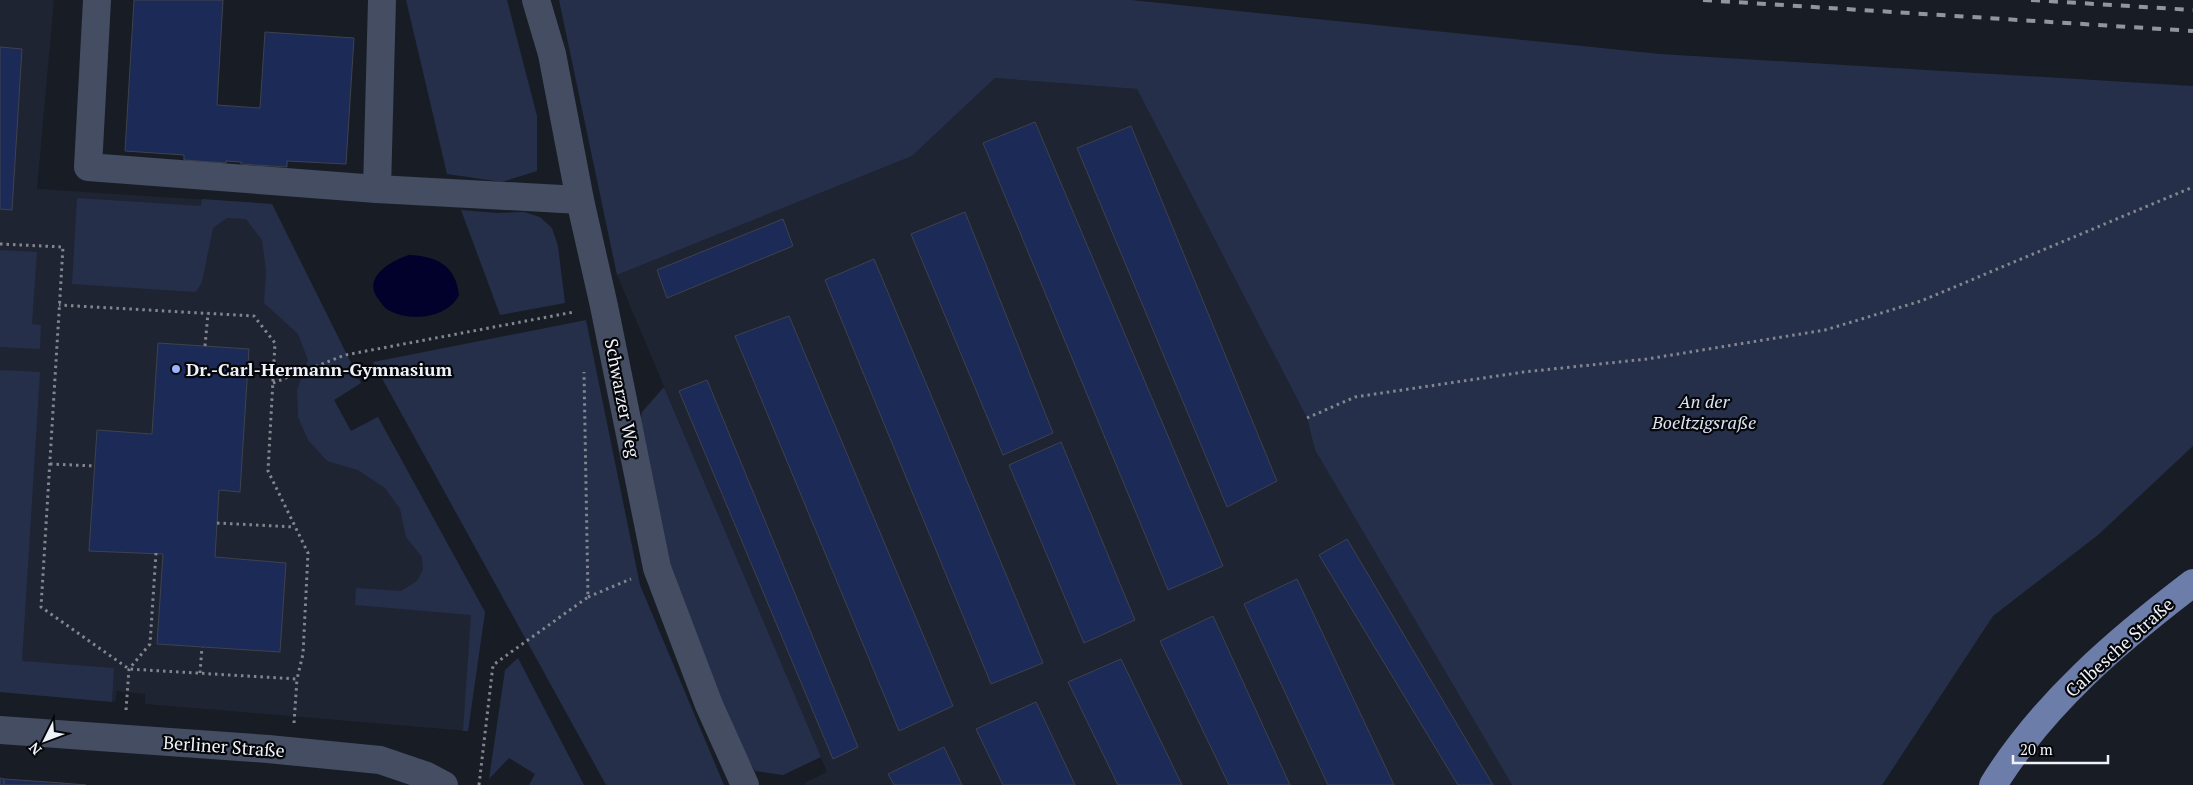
<svg xmlns="http://www.w3.org/2000/svg" width="2193" height="785" font-family="'PT Serif',serif">
  <style>
    .built { fill: #1f2432 }
    .green { fill: #252f4a }
    .water { fill: #02012b }
    .building { fill: #1c2a58; stroke: #3e424c }
    .lines { fill: none; stroke-linecap: round; stroke-linejoin: round }
    .path { stroke: #83868e; stroke-width: 3; stroke-dasharray: 2.5 4; stroke-linecap: butt }
    .minor { stroke: #444d62; stroke-width: 28 }
    .major { stroke: #6c7daa; stroke-width: 28 }
    .rail { stroke: #91959c; stroke-width: 4; stroke-dasharray: 9 9; stroke-linecap: butt }
    .poi-dot { fill: #9ab5fd; stroke: #05070a; stroke-width: 2 }
    .labels { text-anchor: middle; dominant-baseline: central; stroke-width: 4.5; stroke-linejoin: round; paint-order: stroke }
    .poi-label { font-size: 18px; font-weight: bold; fill: #eff2f9; stroke: #05070a; text-anchor: start }
    .street-label { font-size: 18px; fill: #eff2f9; stroke: #05070a }
    .park-label { font-size: 18px; font-style: italic; fill: #dce3f3; stroke: #05070a }
  </style>
  <rect width="100%" height="100%" fill="#181c25"/>
  <g class="built">
    <polygon points="0,0 54,0 37,189 272,204 361,383 334,400 351,431 378,417 485,612 468,731 145,704 145,694 117,691 115,702 0,692"/>
    <polygon points="995,78 1137,89 1307,418 1315,450 1512,785 806,785 805,783 827,772 617,275 912,156"/>
  </g>
  <g class="green">
    <polygon points="406,0 507,0 537,116 537,171 502,182 447,174"/>
    <polygon points="559,0 1131,0 1660,54 2193,86 2193,446 2098,535 1993,616 1882,785 1512,785 1315,450 1307,418 1137,89 995,78 912,156 617,275"/>
    <polygon points="77,198 201,206 202,199 272,204 361,383 334,400 351,431 378,417 485,612 468,731 463,731 471,615 355,605 356,588 401,591 417,581 423,570 422,557 406,537 400,509 385,488 358,470 327,461 308,440 298,417 297,390 308,360 298,334 264,303 266,270 262,240 246,219 227,218 213,228 202,282 196,292 72,284"/>
    <polygon points="461,210 497,213 524,212 540,217 552,228 558,246 565,303 500,315"/>
    <polygon points="0,250 37,252 32,324 41,325 40,349 0,347"/>
    <polygon points="586,320 640,585 724,785 606,785 373,362"/>
    <polygon points="0,370 40,372 22,661 114,668 112,702 0,692"/>
    <polygon points="664,387 821,757 783,775 755,771 735,736 674,583 639,428 642,412"/>
    <polygon points="518,658 584,785 529,785 535,774 509,758 489,779 505,670"/>
  </g>
  <path class="water" d="M 409,255 C 436,256 456,265 459,295 C 448,318 411,322 390,311 C 385,309 382,304 379,300 C 361,278 390,261 409,255 Z"/>
  <g class="building">
    <polygon points="134,0 223,0 217,105 260,108 265,32 354,38 346,164 287,161 287,167 241,164 241,162 226,161 226,163 184,160 184,155 125,151"/>
    <polygon points="0,47 22,49 12,210 0,209"/>
    <polygon points="1035,122 1223,566 1168,590 983,143"/>
    <polygon points="1131,126 1277,481 1227,507 1077,148"/>
    <polygon points="965,212 1053,433 1003,455 911,234"/>
    <polygon points="783,219 793,246 667,298 657,270"/>
    <polygon points="874,259 1043,663 991,684 825,280"/>
    <polygon points="789,316 953,706 899,731 735,336"/>
    <polygon points="158,343 249,349 240,492 219,490 215,557 286,563 280,652 157,644 163,554 89,551 97,430 152,434"/>
    <polygon points="707,380 858,747 833,759 679,391"/>
    <polygon points="1061,442 1135,620 1084,643 1009,465"/>
    <polygon points="1347,539 1493,785 1458,785 1319,555"/>
    <polygon points="1297,579 1394,785 1328,785 1244,604"/>
    <polygon points="1213,616 1290,785 1229,785 1160,641"/>
    <polygon points="1121,659 1182,785 1118,785 1068,682"/>
    <polygon points="1036,702 1075,785 1003,785 976,729"/>
    <polygon points="944,747 962,785 894,785 888,774"/>
    <polygon points="0,778 4,779 4,785 0,785"/>
    <polygon points="4,779 62,783 62,785 4,785"/>
    <polygon points="62,783 86,785 62,785"/>
  </g>
  <g class="lines">
    <g class="path">
      <polyline points="0,244 63,247 41,607 129,669 297,679 303,654 308,553 268,471 275,343 254,316 59,305"/>
      <polyline points="205,346 208,313"/>
      <polyline points="273,383 345,355 574,312"/>
      <polyline points="1307,418 1355,397 1524,372 1647,359 1825,330 1921,301 2193,187"/>
      <polyline points="50,464 95,466"/>
      <polyline points="217,523 295,527"/>
      <polyline points="588,597 631,579"/>
      <polyline points="200,673 202,647"/>
      <polyline points="126,710 129,669 150,644 156,553"/>
      <polyline points="294,723 297,679"/>
      <polyline points="479,785 493,665 588,597 584,372"/>
    </g>
    <g class="minor">
      <polyline points="97,0 88,167 377,189 580,200"/>
      <polyline points="536,0 552,54 580,200 604,306 657,568 709,705 745,785"/>
      <polyline points="377,189 382,0"/>
      <polyline points="0,730 268,749 380,760 427,776 444,785"/>
    </g>
    <path class="major" d="M 1993,785 C 2043,704 2118,640 2193,583"/>
    <g class="rail">
      <polyline points="1703,0 2193,31"/>
      <polyline points="2031,0 2193,10"/>
    </g>
  </g>
  <circle class="poi-dot" cx="176" cy="369" r="5"/>
  <g class="labels">
    <g class="poi-label">
      <text x="186" y="369">Dr.-Carl-Hermann-Gymnasium</text>
    </g>
    <g class="street-label">
      <text transform="translate(623 398) rotate(79)">Schwarzer Weg</text>
      <text transform="translate(2119 647) rotate(-42)">Calbesche Straße</text>
      <text transform="translate(224 746) rotate(4)">Berliner Straße</text>
    </g>
    <g class="park-label">
      <text x="1704" y="401">An der<tspan x="1704" dy="21">Boeltzigsraße</tspan></text>
    </g>
  </g>
  <g transform="translate(45 740) rotate(228)" stroke="#05070a" stroke-width="4" paint-order="stroke">
  <path d="M0-4L9 19L0 12L-9 19Z" fill="#eff2f9"/>
  <text y="-8" font-size="14" font-weight="bold" text-anchor="middle" fill="#eff2f9">N</text>
  </g>
  <path d="M2013 755v8h95v-8" fill="none" stroke="#eff2f9" stroke-width="2.5"/>
  <text x="2020" y="755" font-size="15" fill="#eff2f9" stroke="#05070a" stroke-width="4" paint-order="stroke">20 m</text>
</svg>
